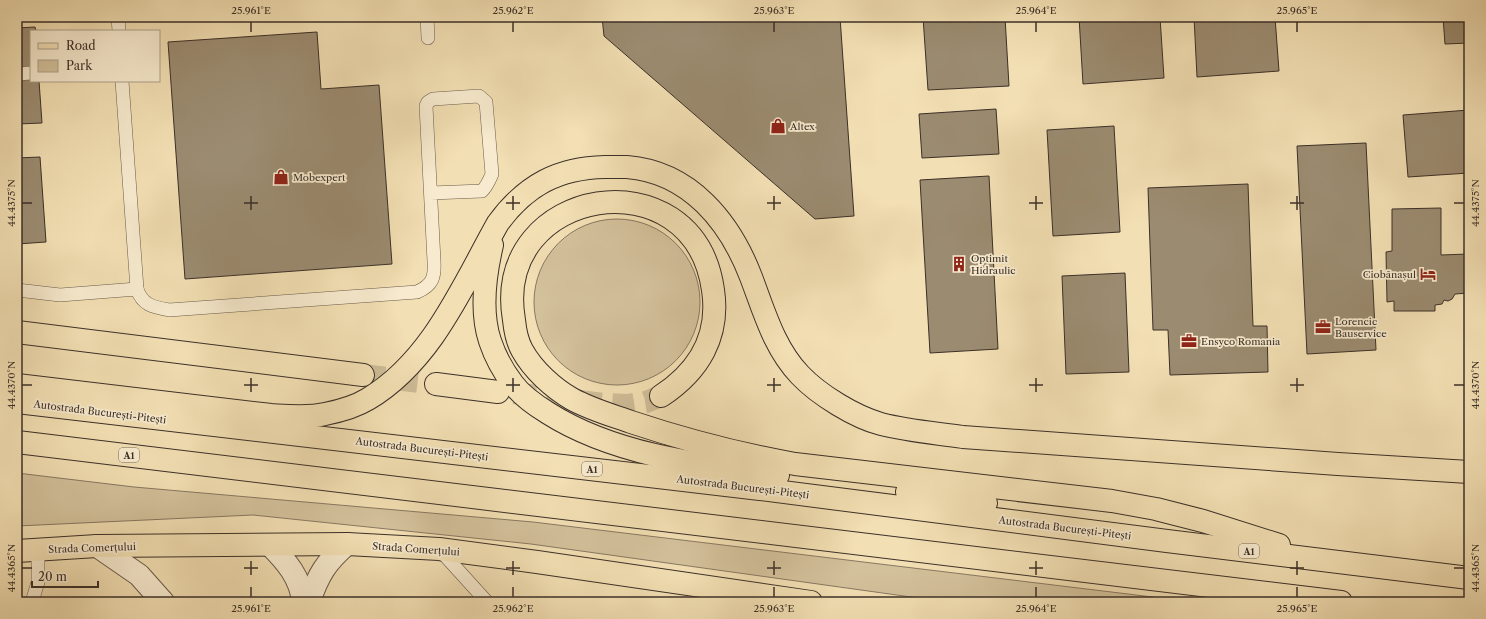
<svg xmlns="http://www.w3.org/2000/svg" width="1486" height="619" font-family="'Libre Caslon Text',serif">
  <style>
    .green { fill: #d3c19b; stroke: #887862 }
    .building { fill: #9b8b70; stroke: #3c3028 }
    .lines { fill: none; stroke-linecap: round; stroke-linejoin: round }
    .motorway-tunnel { stroke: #cebc97; stroke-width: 22; stroke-dasharray: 22 11; stroke-linecap: butt }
    .service-casing { stroke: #6a5c4b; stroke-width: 14 }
    .minor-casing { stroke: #6a5c4b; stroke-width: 24 }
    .primary-casing { stroke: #3c3028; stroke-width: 24 }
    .motorway-casing { stroke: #3c3028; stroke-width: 24 }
    .service { stroke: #f7eace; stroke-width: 13 }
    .minor { stroke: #f7eace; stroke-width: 22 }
    .primary { stroke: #f2dfb3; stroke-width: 22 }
    .motorway { stroke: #f2dfb3; stroke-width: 22 }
    .ticks { fill: none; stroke: #3c3028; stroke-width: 1.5 }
    .labels { text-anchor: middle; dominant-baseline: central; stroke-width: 3.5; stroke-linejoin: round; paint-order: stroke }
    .shield { fill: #f7eace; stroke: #74685a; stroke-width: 1 }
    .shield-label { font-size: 9px; font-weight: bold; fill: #3c3028 }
    .poi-label { font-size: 10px; fill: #3c3028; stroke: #f7eace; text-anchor: start }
    .street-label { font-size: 10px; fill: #3c3028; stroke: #f7eace }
    .neatline { fill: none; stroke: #3c3028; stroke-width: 1.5 }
    .ticks-label { font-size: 10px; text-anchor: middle; fill: #3c3028 }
  </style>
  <rect width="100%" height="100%" fill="#f2dfb3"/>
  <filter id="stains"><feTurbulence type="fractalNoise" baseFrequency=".005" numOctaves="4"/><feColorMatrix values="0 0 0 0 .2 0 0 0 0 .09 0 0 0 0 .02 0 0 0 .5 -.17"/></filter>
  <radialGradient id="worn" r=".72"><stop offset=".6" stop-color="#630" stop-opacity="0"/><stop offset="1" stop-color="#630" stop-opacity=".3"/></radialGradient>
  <g class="green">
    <circle cx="617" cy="302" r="83"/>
    <polygon points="17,473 134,487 533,522 1194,602 947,602 531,544 253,515 17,526"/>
  </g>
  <g class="building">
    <polygon points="602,17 840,17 854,216 815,219 604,36"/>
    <polygon points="923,17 1005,17 1009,86 928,90"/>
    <polygon points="1079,17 1160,17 1164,78 1083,84"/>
    <polygon points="1194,17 1275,17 1279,71 1197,77"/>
    <polygon points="1443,17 1469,17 1469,43 1445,44"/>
    <polygon points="35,27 36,31 31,31 31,81 39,81 42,123 17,124 17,28"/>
    <polygon points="317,32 321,89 379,85 392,264 185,279 168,42"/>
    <polygon points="996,109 999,154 922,158 919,114"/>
    <polygon points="1469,110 1469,173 1408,177 1403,115"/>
    <polygon points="1114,126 1120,232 1053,236 1047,130"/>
    <polygon points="1366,143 1376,350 1307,354 1297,146"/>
    <polygon points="40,157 46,242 17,244 17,158"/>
    <polygon points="989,176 998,349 930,353 920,180"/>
    <polygon points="1248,184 1253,326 1267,326 1268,372 1170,375 1168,330 1153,330 1148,188"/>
    <polygon points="1441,208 1441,255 1469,254 1469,293 1455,294 1452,299 1448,301 1444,300 1442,304 1435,305 1435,311 1394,311 1394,301 1387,302 1386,252 1392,251 1392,209"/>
    <polygon points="1125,273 1129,372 1066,374 1062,276"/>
  </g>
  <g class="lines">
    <g class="motorway-tunnel">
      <polyline points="363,375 436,384"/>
      <polyline points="514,393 605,404 627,405 646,402 661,396"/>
    </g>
    <defs>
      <g id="service">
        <polyline points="118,17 119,31"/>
        <polyline points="427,17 428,38"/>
        <polyline points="17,74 31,73"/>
        <polyline points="122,81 137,289"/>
        <path d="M 17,290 L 60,295 L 137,289 C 142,305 153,307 169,310 L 417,292 C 433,285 435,277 434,261 L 426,106 L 428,102 L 433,99 L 479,96 L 486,102 L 492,174 C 489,181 487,186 482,191 L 431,193"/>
        <polyline points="439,549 487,602"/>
        <polyline points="32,602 38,582 38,550"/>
      </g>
      <g id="minor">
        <path d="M 270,545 C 286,561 301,578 303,602"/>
        <polyline points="97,546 139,575 163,602"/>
        <path d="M 309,602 C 318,575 326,562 347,544"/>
      </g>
      <polyline id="primary" points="17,551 97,546 347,544 439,549 537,562 811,602"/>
      <g id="motorway">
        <path d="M 492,245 C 485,275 480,311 490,341 C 495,356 503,371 513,384 C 522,396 535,405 548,413 C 614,455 701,465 778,475"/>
        <polyline points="17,332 363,375"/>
        <polyline points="436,384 498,392"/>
        <path d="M 17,385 L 271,415 C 288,416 308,418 325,414 C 340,411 355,407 368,399 C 432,361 463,285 498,223 C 526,185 558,168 605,167 C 612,167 620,167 627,167 C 690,172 730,222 751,277 C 764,311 774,348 800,375 C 819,395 855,417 881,424 C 908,431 936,433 963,437 L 1338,464 L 1469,472"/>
        <path d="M 661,396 C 699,371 720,336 713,290 C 694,153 491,186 514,320 C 515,330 517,341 522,350 C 533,370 553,388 572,399 C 590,409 611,415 631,422 C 685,440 739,454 795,464 L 1112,501 L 1156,509 L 1203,521 L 1279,545"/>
        <polyline points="17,402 760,489 1167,541 1469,578"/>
        <polyline points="17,442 1341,602"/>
        <polyline points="907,492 986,503"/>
      </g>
    </defs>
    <use href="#service" class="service-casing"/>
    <use href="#minor" class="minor-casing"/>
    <use href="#primary" class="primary-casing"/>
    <use href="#motorway" class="motorway-casing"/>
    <use href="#service" class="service"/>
    <use href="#minor" class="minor"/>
    <use href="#primary" class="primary"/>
    <use href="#motorway" class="motorway"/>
  </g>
  <path class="ticks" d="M 251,22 L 251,32M 513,22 L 513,32M 774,22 L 774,32M 1036,22 L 1036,32M 1297,22 L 1297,32M 251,196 L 251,210M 513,196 L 513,210M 774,196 L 774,210M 1036,196 L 1036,210M 1297,196 L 1297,210M 22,203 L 32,203M 244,203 L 258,203M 506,203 L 520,203M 767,203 L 781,203M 1029,203 L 1043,203M 1290,203 L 1304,203M 1454,203 L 1464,203M 251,378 L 251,392M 513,378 L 513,392M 774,378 L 774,392M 1036,378 L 1036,392M 1297,378 L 1297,392M 22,385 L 32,385M 244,385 L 258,385M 506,385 L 520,385M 767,385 L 781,385M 1029,385 L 1043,385M 1290,385 L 1304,385M 1454,385 L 1464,385M 251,561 L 251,575M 513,561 L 513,575M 774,561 L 774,575M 1036,561 L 1036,575M 1297,561 L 1297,575M 22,568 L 32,568M 244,568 L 258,568M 506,568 L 520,568M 767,568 L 781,568M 1029,568 L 1043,568M 1290,568 L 1304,568M 1454,568 L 1464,568M 251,587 L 251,597M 513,587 L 513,597M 774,587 L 774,597M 1036,587 L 1036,597M 1297,587 L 1297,597"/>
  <defs>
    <symbol id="shop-bare" viewBox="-9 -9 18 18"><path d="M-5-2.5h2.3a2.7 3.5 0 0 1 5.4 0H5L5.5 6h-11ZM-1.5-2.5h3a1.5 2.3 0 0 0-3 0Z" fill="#8f2418" stroke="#f7eace" stroke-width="2.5" paint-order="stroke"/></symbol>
    <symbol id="building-bare" viewBox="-9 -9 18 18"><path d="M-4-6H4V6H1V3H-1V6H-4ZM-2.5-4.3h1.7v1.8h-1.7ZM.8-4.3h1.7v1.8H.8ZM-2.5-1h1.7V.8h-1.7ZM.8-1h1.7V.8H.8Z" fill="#8f2418" stroke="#f7eace" stroke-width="2.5" paint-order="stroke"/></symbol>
    <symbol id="hotel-bare" viewBox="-9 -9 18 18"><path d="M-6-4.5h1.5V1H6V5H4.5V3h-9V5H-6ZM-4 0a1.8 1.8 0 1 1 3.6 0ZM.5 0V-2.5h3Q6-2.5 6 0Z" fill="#8f2418" stroke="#f7eace" stroke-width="2.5" paint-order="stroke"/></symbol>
    <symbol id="office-bare" viewBox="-9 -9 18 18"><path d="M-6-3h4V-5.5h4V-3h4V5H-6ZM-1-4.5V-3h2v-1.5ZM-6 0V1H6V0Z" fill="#8f2418" stroke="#f7eace" stroke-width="2.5" paint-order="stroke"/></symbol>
  </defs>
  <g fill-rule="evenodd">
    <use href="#shop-bare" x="767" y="115" width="22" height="22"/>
    <use href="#shop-bare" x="270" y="166" width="22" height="22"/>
    <use href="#building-bare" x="948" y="253" width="22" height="22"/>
    <use href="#hotel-bare" x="1417" y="263" width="22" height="22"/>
    <use href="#office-bare" x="1312" y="316" width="22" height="22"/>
    <use href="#office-bare" x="1178" y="330" width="22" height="22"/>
  </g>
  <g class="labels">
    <g class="shield">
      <rect x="119" y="448" width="20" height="14" rx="3"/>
      <rect x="582" y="462" width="20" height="14" rx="3"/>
      <rect x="1239" y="544" width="20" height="14" rx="3"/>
    </g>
    <g class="shield-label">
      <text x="129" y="455">A1</text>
      <text x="592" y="469">A1</text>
      <text x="1249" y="551">A1</text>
    </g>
    <g class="poi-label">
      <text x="790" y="126">Altex</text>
      <text x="293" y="177">Mobexpert</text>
      <text x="971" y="258">Optimit<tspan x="971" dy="12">Hidraulic</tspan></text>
      <text x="1416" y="274" text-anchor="end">Ciobănașul</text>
      <text x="1335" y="321">Lorencic<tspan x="1335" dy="12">Bauservice</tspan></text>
      <text x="1201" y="341">Ensyco Romania</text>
    </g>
    <g class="street-label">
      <text transform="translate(100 412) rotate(7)">Autostrada București-Pitești</text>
      <text transform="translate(422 449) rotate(7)">Autostrada București-Pitești</text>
      <text transform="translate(743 487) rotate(7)">Autostrada București-Pitești</text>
      <text transform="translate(1065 528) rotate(7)">Autostrada București-Pitești</text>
      <text transform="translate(92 548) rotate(-2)">Strada Comerțului</text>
      <text transform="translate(416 549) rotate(4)">Strada Comerțului</text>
    </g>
  </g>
  <rect width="1486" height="619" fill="none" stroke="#f2dfb3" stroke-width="44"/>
  <rect x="30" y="30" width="130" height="52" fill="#f7eace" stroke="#aca08c"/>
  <rect x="38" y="43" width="20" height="6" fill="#f2dfb3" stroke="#aca08c"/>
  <text x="66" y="50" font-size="12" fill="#3c3028">Road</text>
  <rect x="38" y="60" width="20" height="12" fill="#d3c19b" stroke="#aca08c"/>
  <text x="66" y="70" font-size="12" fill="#3c3028">Park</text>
  <path d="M32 581v6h66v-6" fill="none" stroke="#3c3028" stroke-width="2"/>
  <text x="38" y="581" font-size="12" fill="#3c3028" stroke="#f7eace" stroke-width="3" paint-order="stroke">20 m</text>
  <rect x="22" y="22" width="1442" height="575" class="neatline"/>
  <g class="ticks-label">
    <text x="251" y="14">25.961°E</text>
    <text x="513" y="14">25.962°E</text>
    <text x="774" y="14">25.963°E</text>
    <text x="1036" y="14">25.964°E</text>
    <text x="1297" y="14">25.965°E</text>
    <text transform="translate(11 203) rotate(-90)" y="4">44.4375°N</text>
    <text transform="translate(1475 203) rotate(-90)" y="4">44.4375°N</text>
    <text transform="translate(11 385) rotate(-90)" y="4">44.4370°N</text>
    <text transform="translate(1475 385) rotate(-90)" y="4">44.4370°N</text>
    <text transform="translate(11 568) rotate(-90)" y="4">44.4365°N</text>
    <text transform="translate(1475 568) rotate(-90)" y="4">44.4365°N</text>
    <text x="251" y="612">25.961°E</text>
    <text x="513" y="612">25.962°E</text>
    <text x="774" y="612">25.963°E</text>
    <text x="1036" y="612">25.964°E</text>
    <text x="1297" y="612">25.965°E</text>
  </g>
  <rect width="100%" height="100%" filter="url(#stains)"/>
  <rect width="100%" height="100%" fill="url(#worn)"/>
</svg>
